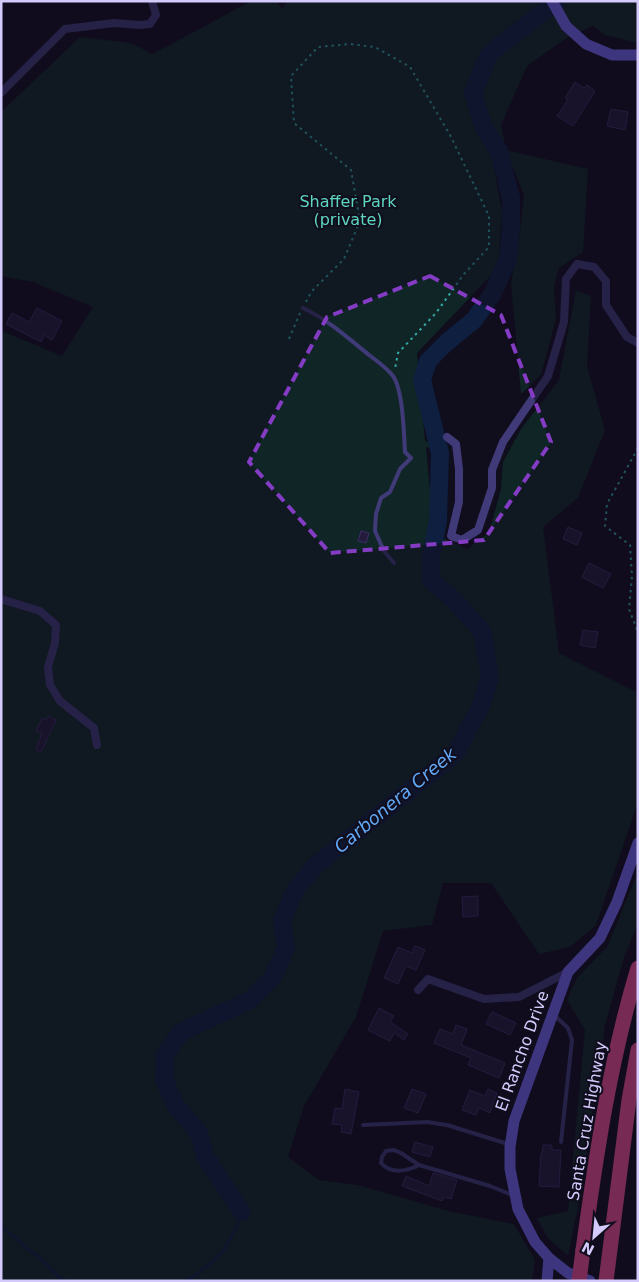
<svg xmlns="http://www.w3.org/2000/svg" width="639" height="1282" font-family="'DejaVu Sans',sans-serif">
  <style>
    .green { fill: #102626 }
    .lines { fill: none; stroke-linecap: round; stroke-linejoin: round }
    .stream { stroke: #0e1f3f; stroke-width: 3 }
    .river { stroke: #0e1f3f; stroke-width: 18 }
    .building { fill: #231a3c; stroke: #3c2d67 }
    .path { stroke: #34a7a7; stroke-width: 2; stroke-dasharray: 2.5 4; stroke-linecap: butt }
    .lane { stroke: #403a79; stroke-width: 4 }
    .street { stroke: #403a79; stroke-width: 8 }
    .secondary { stroke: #7468f6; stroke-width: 11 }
    .highway { stroke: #f44e95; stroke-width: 15 }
    .highway-bridge { stroke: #f44e95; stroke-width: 15 }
    .marked { fill: none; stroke: #843cc5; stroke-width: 4; stroke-dasharray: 10 6; stroke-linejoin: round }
    .labels { text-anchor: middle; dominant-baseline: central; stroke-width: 4; stroke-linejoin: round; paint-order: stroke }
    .park-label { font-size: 16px; fill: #5dd6bf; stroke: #100d1d }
    .street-label { font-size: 16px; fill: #d4cbfc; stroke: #100d1d }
    .water-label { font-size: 18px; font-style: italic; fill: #60a8f6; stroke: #100d1d }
  </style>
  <rect width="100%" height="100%" fill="#100d1d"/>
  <g class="green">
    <polygon points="251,1 275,1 283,9 287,1 638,1 638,43 605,35 593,26 568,37 527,66 501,125 506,150 588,169 583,252 559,268 554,286 556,319 541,375 521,394 511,283 519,240 524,195 506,150 490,147 502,211 498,268 417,353 425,441 432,443 433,448 426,447 434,534 467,549 489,533 501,489 503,462 521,429 559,380 576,290 591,296 587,366 605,430 578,498 543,527 559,653 638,693 638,802 596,925 570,947 539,954 491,883 443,883 432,925 383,931 356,1017 304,1106 288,1157 319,1180 358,1185 448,1211 514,1224 535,1260 532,1281 1,1281 1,330 4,332 62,356 93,307 33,282 1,276 1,112 80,37 131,43 153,54"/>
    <polygon points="638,872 638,924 624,957 605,1025 581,1191 568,1256 548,1238 537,1218 568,1211 585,1030 567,1000 577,978 607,947"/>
  </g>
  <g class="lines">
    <g class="stream">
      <polyline points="1,1226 44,1262 58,1276 66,1281"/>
      <path d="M 186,1281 C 219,1260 229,1249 242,1212"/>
    </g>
    <polyline class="river" points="242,1212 205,1156 199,1133 175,1105 164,1079 165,1055 181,1032 250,1000 273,977 286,947 282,919 296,889 316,865 455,754 481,706 490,676 482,631 454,600 431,580 431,557 438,521 440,453 422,380 428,361 446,343 474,320 493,293 508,259 511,228 511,198 499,151 484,128 473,93 489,54 557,1"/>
  </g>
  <g class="building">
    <polygon points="575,82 584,88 587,85 595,91 573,126 557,116 568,100 565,98"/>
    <polygon points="611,109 628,112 625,130 607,126"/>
    <polygon points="37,308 62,321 52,340 44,335 41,342 6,324 12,313 29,322"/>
    <polygon points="568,527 582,533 577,545 563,539"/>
    <polygon points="361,531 369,533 366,543 358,541"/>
    <polygon points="589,563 611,574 603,588 582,577"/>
    <polygon points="583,630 598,632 595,648 580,645"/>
    <polygon points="48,716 56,720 41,752 36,750 42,733 36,731 42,718 46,720"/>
    <polygon points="478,896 478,916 463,917 462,897"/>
    <polygon points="415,946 425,950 416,970 406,966 398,984 384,978 398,947 412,953"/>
    <polygon points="379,1008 394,1016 390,1022 408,1034 404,1040 394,1033 390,1041 368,1030"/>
    <polygon points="492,1012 516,1023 510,1035 486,1024"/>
    <polygon points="456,1025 467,1029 461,1045 505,1063 499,1078 468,1065 471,1058 434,1043 440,1029 453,1034"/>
    <polygon points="345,1089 359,1092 351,1134 341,1132 342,1125 332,1124 335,1108 342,1109"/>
    <polygon points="412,1089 426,1094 418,1113 404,1108"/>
    <polygon points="488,1089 497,1093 490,1113 479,1108 476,1115 462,1110 470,1090 485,1096"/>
    <polygon points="415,1142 433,1147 430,1157 412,1152"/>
    <polygon points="543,1145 552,1145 552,1150 561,1150 559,1187 539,1186 541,1154 542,1154"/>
    <polygon points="433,1173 457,1180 451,1199 444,1197 442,1201 402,1186 406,1176 429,1186"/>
  </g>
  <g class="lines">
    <g class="path">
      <polyline points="306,302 311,292 344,259 360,221 351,170 294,123 291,76 318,47 350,44 375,47 410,67 450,135 489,216 489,247 464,274 436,313 398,353 395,369"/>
      <polyline points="289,339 300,313"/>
      <polyline points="638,448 607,504 605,526 630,545 632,576 629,609 638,632"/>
    </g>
    <g class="lane">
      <path d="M 303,308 C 328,320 348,338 369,355 C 377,361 387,368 393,376 C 403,390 404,434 405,452 L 411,458 L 400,469 L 390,492 L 381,498 L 376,514 L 375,531 L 384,551 L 394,563"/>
      <polyline points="554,1015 568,1028 572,1040 561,1142"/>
      <polyline points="363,1125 427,1122 447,1125 508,1144"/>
      <path d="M 419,1165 L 401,1153 L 394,1150 L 386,1151 L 382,1157 L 381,1163 C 392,1175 407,1171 419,1165 L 490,1186 L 512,1195"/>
    </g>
    <g class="street">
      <polyline points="1,93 65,29 114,23 139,25 150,24 156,15 152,1"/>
      <polyline points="447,437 456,444 459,469 459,502 451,536 462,540 478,530 492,488 492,470 503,442 548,376 564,322 566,279 577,264 594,267 606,281 606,305 627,337 638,343"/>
      <polyline points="1,599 40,611 56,625 55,643 48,667 50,685 60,701 94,728 97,745"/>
      <polyline points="418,990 428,979 484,999 519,997 568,972"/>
    </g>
    <g class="secondary">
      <polyline points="552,1 566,26 586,44 612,55 638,55"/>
      <polyline points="547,1281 549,1258"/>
      <polyline points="590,1281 568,1273 549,1258 535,1242 518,1209 510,1169 510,1147 514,1121 568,972 600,938 617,902 638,843"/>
    </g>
    <g class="highway">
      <path d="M 583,1250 C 596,1156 610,1060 638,968"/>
      <polyline points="606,1281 629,1100 638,1050"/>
    </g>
    <polyline class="highway-bridge" points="579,1281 583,1250"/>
  </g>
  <path d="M0 0H639V1282H0ZM 430,276 L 501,315 L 551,442 L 484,540 L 330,553 L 249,462 L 327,317 Z" fill="#100d1d" fill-opacity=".55" fill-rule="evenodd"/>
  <path class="marked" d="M 430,276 L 501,315 L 551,442 L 484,540 L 330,553 L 249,462 L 327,317 Z"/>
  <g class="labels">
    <g class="park-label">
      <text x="348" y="201">Shaffer Park<tspan x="348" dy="18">(private)</tspan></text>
    </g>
    <g class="street-label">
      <text transform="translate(522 1051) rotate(-70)">El Rancho Drive</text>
      <text transform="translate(587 1121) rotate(-80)">Santa Cruz Highway</text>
    </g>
    <g class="water-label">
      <text transform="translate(395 800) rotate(-40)">Carbonera Creek</text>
    </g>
  </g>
  <rect width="639" height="1282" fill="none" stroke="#d4cbfc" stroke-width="5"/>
  <g transform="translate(594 1237) rotate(207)" stroke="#100d1d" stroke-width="4" paint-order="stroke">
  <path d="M0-4L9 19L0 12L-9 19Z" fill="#d4cbfc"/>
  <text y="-8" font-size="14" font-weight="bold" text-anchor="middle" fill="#d4cbfc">N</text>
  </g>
</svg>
